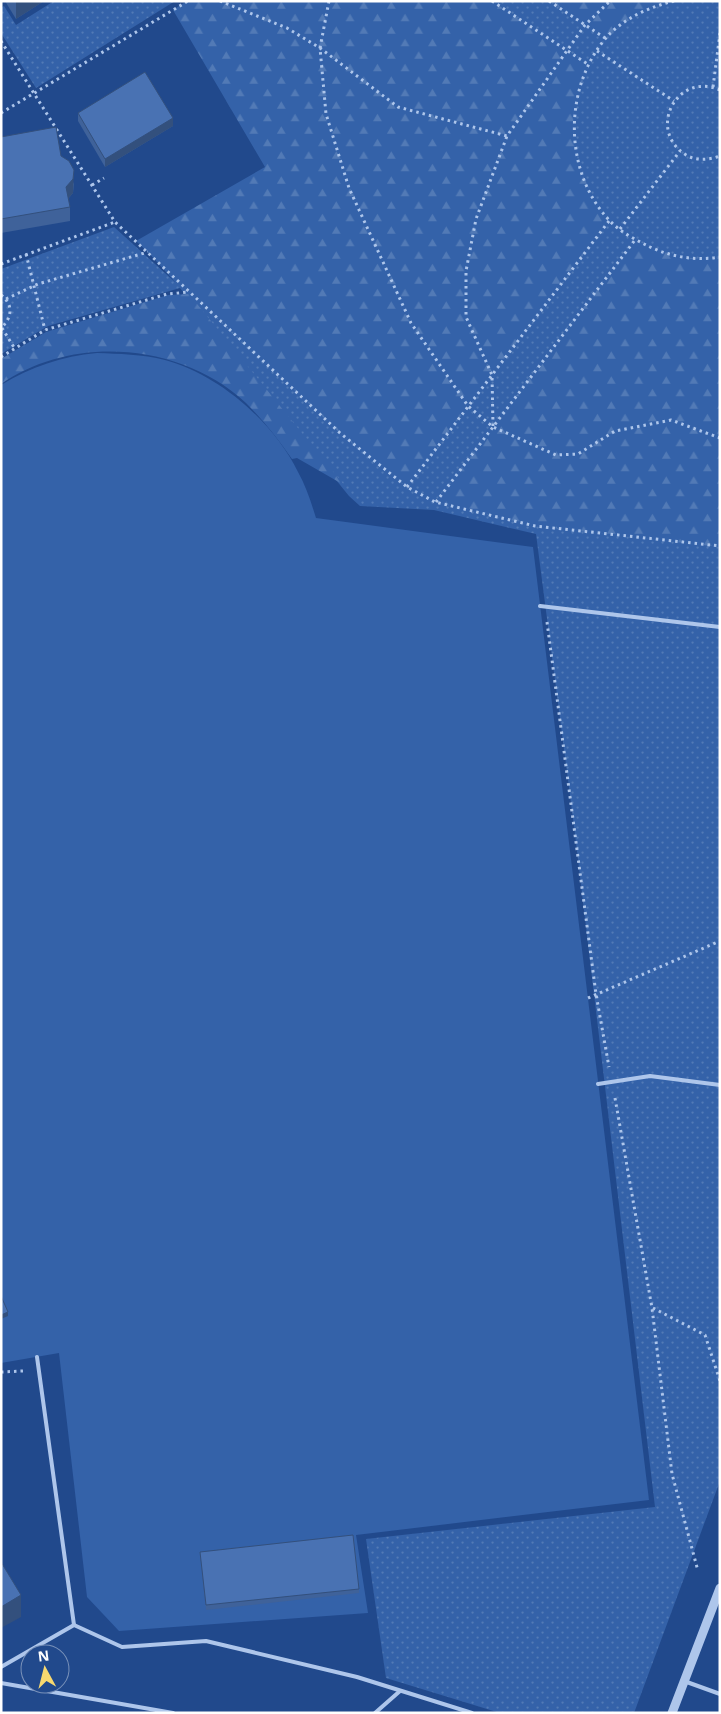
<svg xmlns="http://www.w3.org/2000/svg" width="721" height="1714" font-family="'Open Sans',sans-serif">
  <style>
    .green { fill: url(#green-dots) }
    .forest { fill: url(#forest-firs) }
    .pitch { fill: #3462a9 }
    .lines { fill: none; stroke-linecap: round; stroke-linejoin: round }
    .path { stroke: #aec6eb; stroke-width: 3; stroke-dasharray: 2.5 4; stroke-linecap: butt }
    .service { stroke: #aec6eb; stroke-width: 4 }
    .tertiary { stroke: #aec6eb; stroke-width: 9 }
    .wall { fill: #3f629a }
    .shaded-wall { fill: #33507d }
    .building { fill: #4972b3; stroke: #33507d }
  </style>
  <defs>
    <pattern id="green-dots" width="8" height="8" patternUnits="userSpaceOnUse" patternTransform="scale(1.25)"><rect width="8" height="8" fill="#3462a9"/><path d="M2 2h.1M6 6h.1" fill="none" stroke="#527ab6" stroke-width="1.8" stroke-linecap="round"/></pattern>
    <pattern id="forest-firs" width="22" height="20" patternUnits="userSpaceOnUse" patternTransform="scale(1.25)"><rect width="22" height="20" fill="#3462a9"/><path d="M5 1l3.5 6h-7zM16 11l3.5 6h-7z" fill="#527ab6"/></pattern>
  </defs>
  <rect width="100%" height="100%" fill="#21498c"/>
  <g class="green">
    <polygon points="54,1 175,1 36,88 1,33 1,8 4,6 16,25"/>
    <polygon points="193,1 720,1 720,1481 634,1713 500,1713 386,1678 366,1539 655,1507 574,826 536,534 434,510 360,506 349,496 180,288 48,326 1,354 1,269 114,227 175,282 148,252 266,167"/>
  </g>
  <g class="forest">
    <path d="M 187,1 L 492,1 L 589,65 C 584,78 576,94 574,109 C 570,153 584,186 609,221 L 407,487 L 340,433 L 136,241 L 265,167 L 173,10 Z"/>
    <path d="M 550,1 L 674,1 C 646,8 627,21 605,38 Z"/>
    <path d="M 635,240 C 663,252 688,263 720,257 L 720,547 L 535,526 L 435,502 Z"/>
    <path d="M 189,294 L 344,485 L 297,458 L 292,459 C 278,439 263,420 246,403 C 181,343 74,334 1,384 L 1,359 L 46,332 L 168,295 Z"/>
  </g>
  <path class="pitch" d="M 97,353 C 119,354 142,354 165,360 C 218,374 274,422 298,472 C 306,486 311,502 316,518 L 533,547 L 649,1500 L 356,1535 L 368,1613 L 119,1631 L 87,1597 L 59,1353 L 1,1363 L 1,385 C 31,367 62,356 97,353 Z"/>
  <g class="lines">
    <g class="path">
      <polyline points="220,1 287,28 320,48 398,107 507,136"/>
      <polyline points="329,1 320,48 326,114 349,188 411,323 468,406 493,427 556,455 578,454 615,431 671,420 720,438"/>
      <polyline points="492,1 589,65"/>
      <polyline points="549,1 605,38"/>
      <path d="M 674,1 C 649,7 622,19 605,39 C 563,90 564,172 609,220 C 620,232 636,240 650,247 C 672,257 695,261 720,257"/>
      <polyline points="1,41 115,222 340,433 407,487 435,502 535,526 720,546"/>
      <polyline points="597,51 674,101"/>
      <polyline points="713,87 720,33"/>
      <path d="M 720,90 C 677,71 646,130 686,155 C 696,161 709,160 720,156"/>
      <polyline points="1,113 188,1"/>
      <polyline points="92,185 104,178"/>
      <polyline points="620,229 680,151"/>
      <polyline points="26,254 45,330"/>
      <polyline points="1,264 115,222"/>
      <path d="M 1,295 C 14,305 12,318 1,328"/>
      <polyline points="6,299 38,284 148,252"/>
      <polyline points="2,328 15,349"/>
      <polyline points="1,357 45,330 167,294 189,292"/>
      <polyline points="493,426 492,375 466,317 466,271 476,219 507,136 585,25 610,1"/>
      <polyline points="407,487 609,221"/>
      <polyline points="436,502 635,240"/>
      <polyline points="547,622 596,994 609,1067"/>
      <polyline points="588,998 720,941"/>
      <polyline points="615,1098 652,1308 672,1474 698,1571"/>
      <polyline points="653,1308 705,1335 720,1381"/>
      <polyline points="1,1372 23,1371"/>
    </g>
    <g class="service">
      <polyline points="540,606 720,627"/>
      <polyline points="598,1084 650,1076 720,1085"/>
      <polyline points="37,1357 74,1625"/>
      <polyline points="1,1667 74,1625 122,1647 206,1641 357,1677 472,1713"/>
      <polyline points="684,1681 720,1694"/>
      <polyline points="1,1683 173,1713"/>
      <polyline points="375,1713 400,1691"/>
    </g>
    <polyline class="tertiary" points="672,1713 720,1588"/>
  </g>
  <g class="wall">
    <polygon points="5,1 44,1 16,19"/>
    <polygon points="78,113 173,126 105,167 78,121"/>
    <polygon points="1,137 61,156 74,184 73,193 68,199 70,207 70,221 1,233"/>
    <polygon points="200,1552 359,1589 359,1593 206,1610"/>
  </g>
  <g class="shaded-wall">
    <polygon points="16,1 44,1 16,19"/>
    <polygon points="173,118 173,126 105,167 105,159"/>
    <polygon points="74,170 73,193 66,201 66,187"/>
    <polygon points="8,1312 8,1316 1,1319 1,1315"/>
    <polygon points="21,1595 21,1617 1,1628 1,1607"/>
  </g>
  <g class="building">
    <polygon points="145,72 173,118 105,159 78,113"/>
    <polygon points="56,127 61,156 69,161 74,170 73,179 66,187 70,207 1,219 1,137"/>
    <polygon points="1,1296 8,1312 1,1315"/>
    <polygon points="353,1535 359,1589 206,1605 200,1552"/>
    <polygon points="1,1562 21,1595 1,1607"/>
  </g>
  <rect width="721" height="1714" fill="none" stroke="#ffffff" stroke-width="5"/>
  <g transform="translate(45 1669) rotate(353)"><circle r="24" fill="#21498c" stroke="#7a92ba"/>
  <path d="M0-4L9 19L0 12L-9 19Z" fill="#f8d96f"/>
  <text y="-8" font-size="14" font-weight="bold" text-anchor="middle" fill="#ffffff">N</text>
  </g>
</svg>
